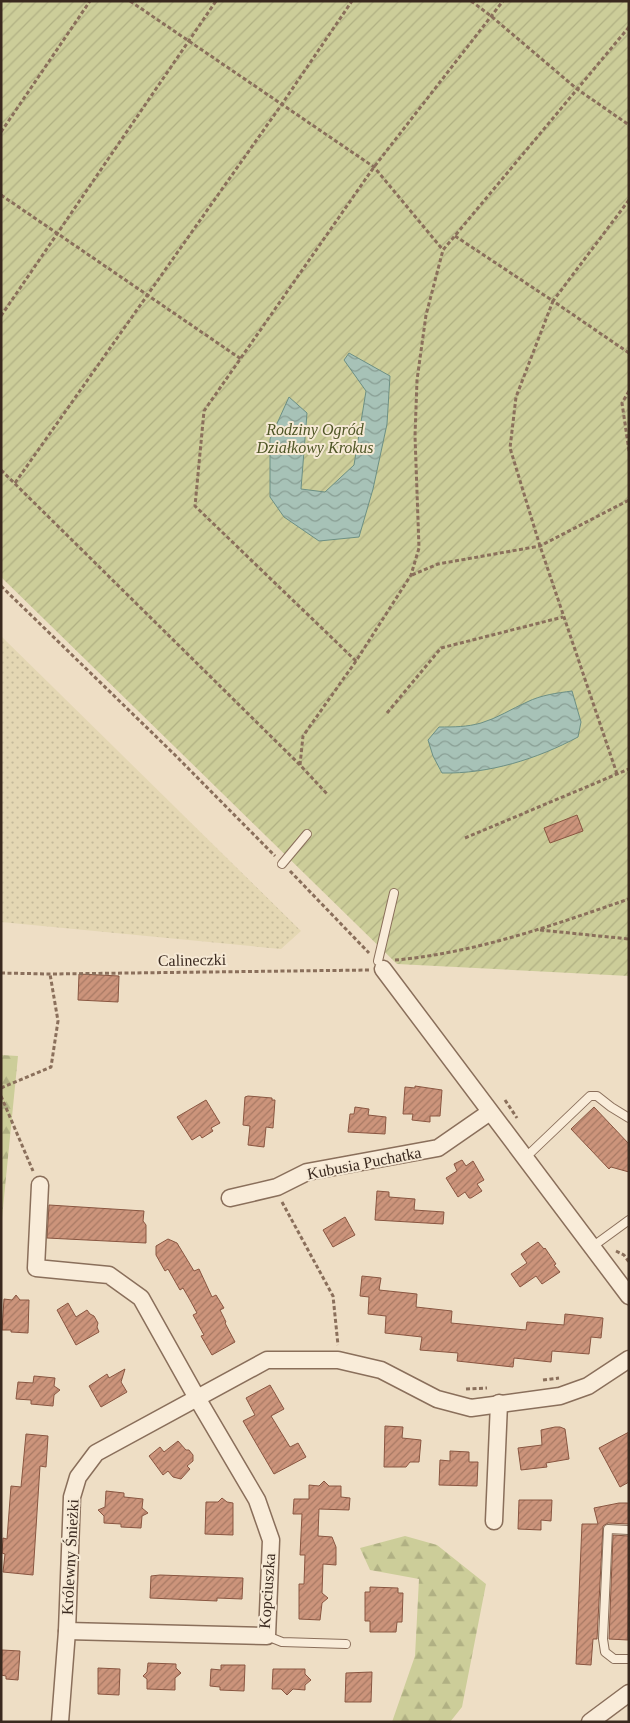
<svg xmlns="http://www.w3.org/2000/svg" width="630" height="1723" font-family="'Times New Roman',serif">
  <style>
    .farmland { fill: url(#farmland-dots) }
    .forest { fill: url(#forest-firs) }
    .garden { fill: url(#garden-furrows) }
    .water { fill: url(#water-waves); stroke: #6d9084 }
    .building { fill: url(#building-hatch); stroke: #895641 }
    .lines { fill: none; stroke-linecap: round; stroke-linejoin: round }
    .service-casing { stroke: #8a6f5b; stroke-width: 10 }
    .minor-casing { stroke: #8a6f5b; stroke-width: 19 }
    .path { stroke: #8a6f5b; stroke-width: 3; stroke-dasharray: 4 2.5; stroke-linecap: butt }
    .service { stroke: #f9ecd9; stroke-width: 8 }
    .minor { stroke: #f9ecd9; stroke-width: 16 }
    .labels { text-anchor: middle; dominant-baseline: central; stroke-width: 4; stroke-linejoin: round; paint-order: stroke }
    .park-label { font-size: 16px; font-style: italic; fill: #4f5626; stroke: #f6e9d5 }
    .street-label { font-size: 16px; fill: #3a291f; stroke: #f6e9d5 }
  </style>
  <defs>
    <pattern id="farmland-dots" width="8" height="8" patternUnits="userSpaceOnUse" patternTransform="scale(1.25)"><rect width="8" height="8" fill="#e4d7b3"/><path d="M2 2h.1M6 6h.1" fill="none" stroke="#c4b99a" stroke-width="1.8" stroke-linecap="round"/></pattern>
    <pattern id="forest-firs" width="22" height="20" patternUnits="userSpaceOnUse" patternTransform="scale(1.25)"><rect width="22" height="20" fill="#cccd99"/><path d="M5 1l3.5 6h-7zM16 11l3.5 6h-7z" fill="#b0b083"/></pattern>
    <pattern id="garden-furrows" width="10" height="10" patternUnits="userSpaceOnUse" patternTransform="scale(1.25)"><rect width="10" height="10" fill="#cccd99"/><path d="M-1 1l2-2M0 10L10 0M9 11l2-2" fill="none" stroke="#b0b083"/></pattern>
    <pattern id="water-waves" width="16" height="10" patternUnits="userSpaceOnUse" patternTransform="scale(1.25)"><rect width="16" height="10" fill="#a7c2b7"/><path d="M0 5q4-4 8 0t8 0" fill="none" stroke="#899e94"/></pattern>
    <pattern id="building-hatch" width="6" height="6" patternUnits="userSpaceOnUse" patternTransform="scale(1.25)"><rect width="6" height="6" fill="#cc947b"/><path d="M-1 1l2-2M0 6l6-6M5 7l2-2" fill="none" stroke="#a77964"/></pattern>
  </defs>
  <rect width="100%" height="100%" fill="#eedec5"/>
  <polygon class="farmland" points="1,636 56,690 301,931 281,949 1,922"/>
  <g class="forest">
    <polygon points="1,1055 18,1056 1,1228"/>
    <polygon points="405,1536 437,1545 486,1584 462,1707 450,1722 392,1722 415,1656 419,1579 370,1570 360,1548"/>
  </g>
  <polygon class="garden" points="1,1 629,1 629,976 397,964 1,577"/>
  <g class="water">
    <polygon points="349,353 390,376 387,424 373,489 359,537 319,541 284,517 270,497 270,439 289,397 307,413 301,489 325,492 354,465 366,391 344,360"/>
    <path d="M 572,691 L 581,722 L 578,737 C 537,759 489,774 442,773 L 433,756 L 428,740 L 439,727 C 454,727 467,727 481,723 C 498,718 511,709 527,702 C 541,695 557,693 572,691 Z"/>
  </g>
  <g class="building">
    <polygon points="577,815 583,831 550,843 544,828"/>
    <polygon points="79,974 119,976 118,1002 78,1000"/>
    <polygon points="415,1086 442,1090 440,1116 430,1116 430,1122 412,1120 413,1114 403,1114 405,1087 415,1088"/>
    <polygon points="248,1096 272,1098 272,1100 275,1100 273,1128 266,1127 264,1147 248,1145 250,1126 243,1125 245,1097"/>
    <polygon points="206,1100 220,1123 211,1128 213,1131 202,1138 200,1135 192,1140 177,1117"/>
    <polygon points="355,1107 369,1109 368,1115 386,1117 385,1134 348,1132 350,1114 354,1114"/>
    <polygon points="594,1107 629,1144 629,1172 611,1167 609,1169 571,1129"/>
    <polygon points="462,1160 466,1166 473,1161 484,1180 477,1184 482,1191 471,1198 469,1198 465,1192 458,1197 446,1178 457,1171 454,1164"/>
    <polygon points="377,1191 389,1192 389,1197 415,1199 414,1210 444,1212 443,1224 375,1220"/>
    <polygon points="49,1205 144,1211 143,1221 146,1225 146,1243 47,1238"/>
    <polygon points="345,1217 355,1235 333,1247 323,1230"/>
    <polygon points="168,1239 177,1243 194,1271 199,1269 212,1297 216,1295 224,1308 220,1310 226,1322 225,1323 235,1342 212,1355 201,1336 204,1335 193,1315 197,1313 190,1300 183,1288 180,1290 168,1269 165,1271 156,1255 156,1246"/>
    <polygon points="538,1242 544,1249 545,1248 556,1264 554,1265 560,1272 542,1284 536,1276 520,1287 511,1274 527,1263 521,1254"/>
    <polygon points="362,1276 381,1278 379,1290 417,1294 416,1307 452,1311 451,1323 526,1330 527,1322 564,1325 565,1314 603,1318 601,1338 591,1337 589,1354 552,1351 551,1362 514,1358 513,1367 457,1361 458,1353 420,1350 422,1337 385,1333 386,1316 368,1314 369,1297 360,1296"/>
    <polygon points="16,1295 20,1300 29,1300 28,1333 11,1332 11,1330 2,1330 4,1299 12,1300"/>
    <polygon points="68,1303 76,1317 87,1310 90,1314 94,1316 98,1323 97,1327 99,1332 76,1345 57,1310"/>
    <polygon points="125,1369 121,1382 127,1392 101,1407 89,1386 107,1374 109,1378"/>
    <polygon points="34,1376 55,1378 54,1386 60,1390 54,1395 53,1406 31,1404 31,1400 16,1399 18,1382 33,1383"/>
    <polygon points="270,1385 284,1409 271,1416 290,1447 298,1443 306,1457 274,1474 243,1421 255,1415 246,1398"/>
    <polygon points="385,1426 403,1427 402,1438 421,1440 419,1462 410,1462 406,1467 384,1467"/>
    <polygon points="555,1427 560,1427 565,1429 569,1459 546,1463 547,1467 521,1470 518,1448 542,1445 541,1430"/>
    <polygon points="629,1432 629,1482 620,1487 599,1448"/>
    <polygon points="26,1434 48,1436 46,1467 40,1466 33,1575 3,1572 5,1554 2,1553 3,1538 7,1539 11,1486 21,1487"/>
    <polygon points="178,1441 186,1450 189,1450 193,1455 193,1461 187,1466 190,1469 181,1479 173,1477 168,1471 163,1475 149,1456 160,1447 164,1452"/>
    <polygon points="450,1451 469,1452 469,1462 478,1462 477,1486 439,1485 440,1460 450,1461"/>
    <polygon points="324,1481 329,1486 341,1486 341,1497 350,1498 349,1510 319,1509 318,1536 332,1537 336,1547 336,1565 323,1564 322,1593 328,1598 322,1603 320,1620 299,1619 299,1584 304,1584 305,1555 300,1555 302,1514 293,1514 294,1499 309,1499 309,1485 319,1486"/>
    <polygon points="106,1491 124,1493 124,1497 143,1499 142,1508 148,1513 142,1516 141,1528 121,1527 121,1524 104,1523 104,1516 98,1510 105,1507"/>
    <polygon points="222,1498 227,1502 233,1503 233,1535 205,1534 206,1502 218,1502"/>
    <polygon points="519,1500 552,1500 551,1521 541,1520 541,1530 518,1529"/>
    <polygon points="619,1503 629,1503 629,1524 608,1523 603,1526 597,1639 593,1639 591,1665 576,1664 582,1524 598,1524 594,1508"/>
    <polygon points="613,1535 629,1536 628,1640 609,1639"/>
    <polygon points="160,1575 243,1578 242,1599 217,1598 217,1601 150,1598 151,1576"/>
    <polygon points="370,1587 398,1588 398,1593 403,1593 402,1622 397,1622 396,1632 370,1632 370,1621 365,1621 365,1592 370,1592"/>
    <polygon points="2,1650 20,1651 18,1680 6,1679 6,1676 1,1675"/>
    <polygon points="148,1663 176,1664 176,1668 181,1673 175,1678 175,1690 147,1689 147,1679 143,1676 147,1672"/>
    <polygon points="221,1665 245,1665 244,1691 220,1690 220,1687 210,1686 211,1669 221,1670"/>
    <polygon points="98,1668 120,1669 119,1695 98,1694"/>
    <polygon points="273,1669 305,1669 305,1674 311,1680 305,1685 305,1690 293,1689 287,1695 281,1689 272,1689"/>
    <polygon points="372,1672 371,1702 345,1702 346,1673"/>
  </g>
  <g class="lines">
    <defs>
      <g id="service">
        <polyline points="282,864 307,834"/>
        <polyline points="378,961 394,893"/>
        <polyline points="525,1158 590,1096 597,1096 611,1107 629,1118"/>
        <polyline points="592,1247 629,1220"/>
        <polyline points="629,1530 608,1529 603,1639 605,1652 614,1659 629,1659"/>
        <polyline points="267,1636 282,1642 346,1644"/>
      </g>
      <g id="minor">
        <polyline points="383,969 629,1296"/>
        <polyline points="40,1185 36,1268 109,1275 141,1298 197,1398 257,1500 271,1540 267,1636 67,1631"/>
        <polyline points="230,1198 277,1187 307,1172 438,1148 490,1112"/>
        <polyline points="494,1521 499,1403"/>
        <polyline points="60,1722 67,1631 72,1497 78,1477 96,1453 267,1360 338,1360 381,1370 437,1399 471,1408 560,1396 588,1386 629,1359"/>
        <polyline points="590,1722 629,1693"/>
      </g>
    </defs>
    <use href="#service" class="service-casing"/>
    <use href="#minor" class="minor-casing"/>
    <g class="path">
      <polyline points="130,1 374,167 443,250"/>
      <polyline points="471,1 491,16 577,89 629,125"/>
      <polyline points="1,132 90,1"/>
      <polyline points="1,195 241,359"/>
      <polyline points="629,200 553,301 629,353"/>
      <polyline points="455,236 553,301 516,397 510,448 540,546 617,774"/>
      <polyline points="1,316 216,1"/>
      <polyline points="629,391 622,403 629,451"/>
      <polyline points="1,470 300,765 328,795"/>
      <polyline points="15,483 282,104 352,1"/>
      <polyline points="412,575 438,564 540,546 629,500"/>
      <polyline points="1,586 174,754 275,856"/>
      <polyline points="356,661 195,506 204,411 374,167 503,1"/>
      <polyline points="387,713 441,648 563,617"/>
      <polyline points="300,765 303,736 356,661 411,575 419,548 415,436 417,380 426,315 443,250 629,27"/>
      <polyline points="465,838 629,769"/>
      <polyline points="290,871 369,953"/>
      <polyline points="540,930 629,939"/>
      <path d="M 395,960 C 476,953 553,925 629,899"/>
      <polyline points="1,973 50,974 369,970"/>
      <polyline points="1,1088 51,1067 58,1021 50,974"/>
      <polyline points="1,1096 33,1171"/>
      <polyline points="505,1100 517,1118"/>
      <polyline points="282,1202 333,1296 338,1345"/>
      <polyline points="616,1251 624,1255 629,1262"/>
      <polyline points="543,1380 559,1378"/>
      <polyline points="466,1389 487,1388"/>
    </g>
    <use href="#service" class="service"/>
    <use href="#minor" class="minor"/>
  </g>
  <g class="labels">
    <g class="park-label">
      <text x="315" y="429">Rodziny Ogród<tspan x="315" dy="18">Działkowy Krokus</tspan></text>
    </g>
    <g class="street-label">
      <text transform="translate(192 960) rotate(-1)">Calineczki</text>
      <text transform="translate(364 1163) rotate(-11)">Kubusia Puchatka</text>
      <text transform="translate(70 1557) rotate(-87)">Królewny Śnieżki</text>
      <text transform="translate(267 1591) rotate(-86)">Kopciuszka</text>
    </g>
  </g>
  <rect width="630" height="1723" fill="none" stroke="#3a291f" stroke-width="5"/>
</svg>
